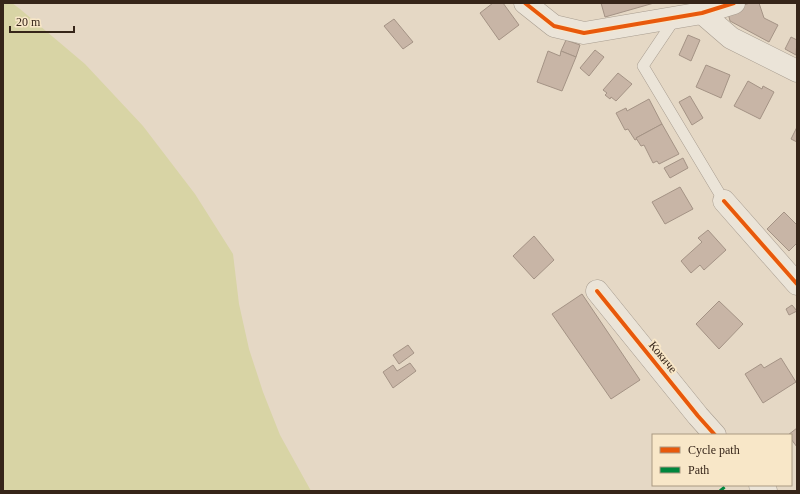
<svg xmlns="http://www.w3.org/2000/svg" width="800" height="494" font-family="Georgia,serif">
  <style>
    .green { fill: #d8d4a5 }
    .building { fill: #c8b5a6; stroke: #a49385 }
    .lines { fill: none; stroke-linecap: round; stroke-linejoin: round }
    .service-casing { stroke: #a89d90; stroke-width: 12 }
    .minor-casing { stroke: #a89d90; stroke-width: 23 }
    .service { stroke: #ebe4d8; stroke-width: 11 }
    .minor { stroke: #ebe4d8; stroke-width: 22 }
    .quiet { stroke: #00873e; stroke-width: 3; stroke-dasharray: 6 3; stroke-linecap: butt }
    .cycleway-casing { stroke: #f8e7c8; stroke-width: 6 }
    .cycleway { stroke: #e8590c; stroke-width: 4 }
    .labels { text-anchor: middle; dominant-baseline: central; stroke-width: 4; stroke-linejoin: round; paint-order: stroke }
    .street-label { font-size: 12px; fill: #362519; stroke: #f8e7c8 }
  </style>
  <rect width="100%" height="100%" fill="#e5d8c5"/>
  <polygon class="green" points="3,3 12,3 20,9 85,64 143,126 195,194 233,254 239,304 249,349 263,392 280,435 311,491 3,491"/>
  <g class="building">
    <polygon points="493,3 503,3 519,25 499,40 480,13"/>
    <polygon points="601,3 654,3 605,17"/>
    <polygon points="750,3 759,3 764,18 778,25 769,42 730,21 728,13 734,8"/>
    <polygon points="394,19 413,42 403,49 384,26"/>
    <polygon points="688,35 700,40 691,61 679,55"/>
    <polygon points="791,37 797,40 796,55 785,49"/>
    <polygon points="566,40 580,45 576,57 561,51"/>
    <polygon points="595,50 604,57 589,76 580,68"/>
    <polygon points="548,51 560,56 561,51 576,57 562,91 537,82"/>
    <polygon points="706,65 730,75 721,98 696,87"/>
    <polygon points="618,73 632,84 616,101 611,97 610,99 605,95 607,93 603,90"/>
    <polygon points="748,81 762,89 763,86 774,92 760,119 734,106"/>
    <polygon points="690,96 703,118 692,125 679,102"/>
    <polygon points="649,99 662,124 636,138 637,139 635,140 628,129 625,130 616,113 626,108 627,111"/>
    <polygon points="662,124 679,154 659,164 657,161 653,163 644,145 641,146 636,138"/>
    <polygon points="797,127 797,142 791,139"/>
    <polygon points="683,158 688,168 670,178 664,168"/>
    <polygon points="680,187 693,209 665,224 652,202"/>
    <polygon points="784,212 797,225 797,243 789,251 767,229"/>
    <polygon points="708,230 726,250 704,270 700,265 691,273 681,261 702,242 698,238"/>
    <polygon points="534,236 554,260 534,279 513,256"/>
    <polygon points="582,294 640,380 611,399 552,314"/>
    <polygon points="719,301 743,324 719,349 696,324"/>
    <polygon points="792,305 797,311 789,315 786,309"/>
    <polygon points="408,345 414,353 399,364 393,355"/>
    <polygon points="781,358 796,382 763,403 745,374 761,364 764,368"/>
    <polygon points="410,363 416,371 393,388 383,372 393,365 397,371"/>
    <polygon points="797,428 797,447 791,439 791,435 788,435"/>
  </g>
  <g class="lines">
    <defs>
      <polyline id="service" points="676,17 643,66 724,201"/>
      <g id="minor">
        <polyline points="525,3 554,26 584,33 702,13 734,3"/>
        <polyline points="702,13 731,38 797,71"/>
        <polyline points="724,201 797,284"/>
        <polyline points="597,291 698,416 715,435"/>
        <polyline points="760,485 766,491"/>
      </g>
    </defs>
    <use href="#service" class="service-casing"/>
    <use href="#minor" class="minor-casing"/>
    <use href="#service" class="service"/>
    <use href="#minor" class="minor"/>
    <polyline class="quiet" points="720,491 727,485"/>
    <defs>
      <g id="cycleway">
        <polyline points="525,3 554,26 584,33 702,13 734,3"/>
        <polyline points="724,201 797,284"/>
        <polyline points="597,291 698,416 715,435"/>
      </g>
    </defs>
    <use href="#cycleway" class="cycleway-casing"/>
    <use href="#cycleway" class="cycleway"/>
  </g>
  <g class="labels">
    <g class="street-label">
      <text transform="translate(663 357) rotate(51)">Кокиче</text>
    </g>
  </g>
  <rect width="800" height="494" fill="none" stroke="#362519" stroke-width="8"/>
  <rect x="652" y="434" width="140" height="52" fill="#f8e7c8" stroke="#aa9982"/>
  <rect x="660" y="447" width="20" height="6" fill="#e8590c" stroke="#aa9982"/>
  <text x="688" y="454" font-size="12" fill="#362519">Cycle path</text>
  <rect x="660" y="467" width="20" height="6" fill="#00873e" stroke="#aa9982"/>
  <text x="688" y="474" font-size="12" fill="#362519">Path</text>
  <path d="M10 26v6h64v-6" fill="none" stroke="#362519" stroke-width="2"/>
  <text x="16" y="26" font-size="12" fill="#362519" stroke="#f8e7c8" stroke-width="3" paint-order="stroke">20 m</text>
</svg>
